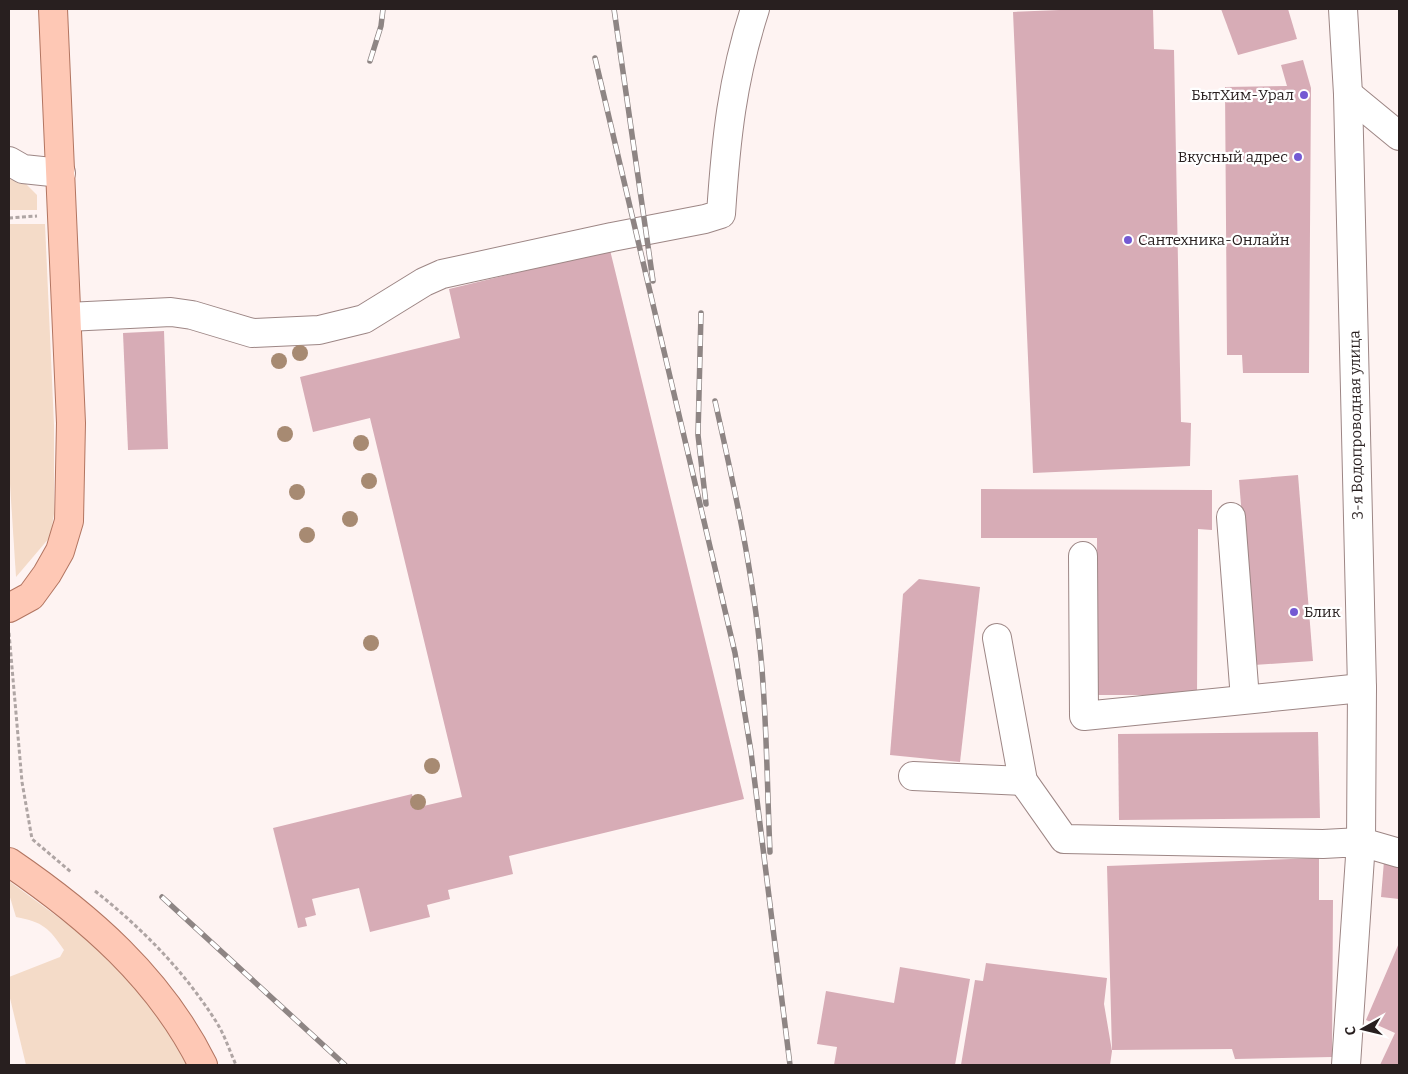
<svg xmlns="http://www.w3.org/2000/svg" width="1408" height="1074" font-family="Bitter,serif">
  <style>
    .green { fill: #f4dbc8 }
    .building { fill: #d7acb6 }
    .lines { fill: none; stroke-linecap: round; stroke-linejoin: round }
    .minor-casing { stroke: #9d8685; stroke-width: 30 }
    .major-casing { stroke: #b27561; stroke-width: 30 }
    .path { stroke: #afa5a4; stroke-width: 3; stroke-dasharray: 4 2.5; stroke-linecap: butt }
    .minor { stroke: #fff; stroke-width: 28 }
    .major { stroke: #fec8b5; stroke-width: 28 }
    .rail-casing { stroke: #8e8584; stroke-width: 5.5 }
    .rail { stroke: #fff; stroke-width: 4; stroke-dasharray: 11; stroke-linecap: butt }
    .tree { fill: #a78a72 }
    .poi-dot { fill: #7459d3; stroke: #fff; stroke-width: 2 }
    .labels { text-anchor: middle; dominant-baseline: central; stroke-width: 4.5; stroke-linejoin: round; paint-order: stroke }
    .poi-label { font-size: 15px; fill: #281f1f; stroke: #fff; text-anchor: end }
    .street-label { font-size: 15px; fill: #281f1f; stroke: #fff }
  </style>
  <rect width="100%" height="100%" fill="#fef3f2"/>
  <g class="green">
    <polygon points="9,167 37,195 37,210 9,210"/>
    <polygon points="9,224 45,224 54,425 54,514 50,537 16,577 9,469"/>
    <path d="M 9,881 L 89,940 L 145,994 L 187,1065 L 26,1065 L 9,994 L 9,977 L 60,957 L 64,950 C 49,928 43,922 16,917 L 9,894 Z"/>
  </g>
  <g class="building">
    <polygon points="1084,9 1153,9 1154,49 1174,50 1181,422 1191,423 1190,466 1033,473 1013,12"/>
    <polygon points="1221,9 1288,9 1297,39 1238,55"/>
    <polygon points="1303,60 1311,88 1309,373 1243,373 1242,355 1227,355 1225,87 1287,86 1281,65"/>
    <polygon points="610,250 744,799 509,856 513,874 448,890 450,899 427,905 430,917 370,932 359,888 312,899 316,915 305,918 307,926 298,928 273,828 412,794 415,808 462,797 370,418 313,432 300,377 460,338 449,289"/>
    <polygon points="164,331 168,449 128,450 123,333"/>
    <polygon points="1298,475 1313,661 1254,665 1239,480"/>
    <polygon points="981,489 1212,490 1212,530 1198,529 1197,695 1096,695 1097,538 981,538"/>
    <polygon points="919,579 980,587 960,762 890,755 903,594"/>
    <polygon points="1318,732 1320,818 1119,820 1118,734"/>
    <polygon points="1319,858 1319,900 1333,900 1332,1057 1235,1059 1232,1049 1112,1050 1107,866"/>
    <polygon points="1384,861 1399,863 1399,899 1381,897"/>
    <polygon points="1399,943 1399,1065 1380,1065 1395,1033 1366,1020"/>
    <polygon points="986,963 1107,978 1104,1004 1112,1051 1110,1065 961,1065 975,980 983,981"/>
    <polygon points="900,967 970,979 955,1065 834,1065 837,1047 817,1044 826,991 894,1003"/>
  </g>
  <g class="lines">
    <defs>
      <g id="minor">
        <polyline points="1343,9 1348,94 1362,688 1361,842 1399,853"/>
        <polyline points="1348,94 1399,136"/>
        <polyline points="9,161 23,169 61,173"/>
        <path d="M 67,317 L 171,312 L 192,315 L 252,333 L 319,330 L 364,319 L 424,282 L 442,274 L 612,237 L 705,219 L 721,214 C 726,139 732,80 755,9"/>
        <polyline points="1231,517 1245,699"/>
        <polyline points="1083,556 1084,716 1362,688"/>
        <polyline points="997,638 1023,781 1064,839 1323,844 1361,842 1346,1065"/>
        <polyline points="913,776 1023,781"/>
      </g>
      <g id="major">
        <polyline points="9,608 31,596 47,574 60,551 69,521 71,423 53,9"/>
        <path d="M 9,862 C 88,916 160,978 203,1065"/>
      </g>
    </defs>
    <use href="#minor" class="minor-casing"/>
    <use href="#major" class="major-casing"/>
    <g class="path">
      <polyline points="9,218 37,216"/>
      <polyline points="9,633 22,782 32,839 71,872"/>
      <path d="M 95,891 C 143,929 185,972 217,1023 C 225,1036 230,1052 236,1065"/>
    </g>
    <use href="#minor" class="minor"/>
    <use href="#major" class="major"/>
    <defs>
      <g id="rail">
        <polyline points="614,9 653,281"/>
        <polyline points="595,58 735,653 751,752 790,1065"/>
        <polyline points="370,61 381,26 383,9"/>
        <polyline points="701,313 698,435 706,504"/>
        <path d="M 715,401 C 734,486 753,571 761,658 C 767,723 767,787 770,852"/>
        <polyline points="162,897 345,1065"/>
      </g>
    </defs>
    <use href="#rail" class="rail-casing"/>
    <use href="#rail" class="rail"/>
  </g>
  <g class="tree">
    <circle cx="300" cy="353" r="8"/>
    <circle cx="279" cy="361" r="8"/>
    <circle cx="285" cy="434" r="8"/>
    <circle cx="361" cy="443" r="8"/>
    <circle cx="369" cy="481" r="8"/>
    <circle cx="297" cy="492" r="8"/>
    <circle cx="350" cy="519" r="8"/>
    <circle cx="307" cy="535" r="8"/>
    <circle cx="371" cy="643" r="8"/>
    <circle cx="432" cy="766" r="8"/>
    <circle cx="418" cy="802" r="8"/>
  </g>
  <g class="poi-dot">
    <circle cx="1304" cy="95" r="5"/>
    <circle cx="1298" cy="157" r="5"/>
    <circle cx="1128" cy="240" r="5"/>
    <circle cx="1294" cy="612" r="5"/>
  </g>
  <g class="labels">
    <g class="poi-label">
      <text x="1294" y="95">БытХим-Урал</text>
      <text x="1288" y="157">Вкусный адрес</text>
      <text x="1138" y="240" text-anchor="start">Сантехника-Онлайн</text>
      <text x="1304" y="612" text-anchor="start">Блик</text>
    </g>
    <g class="street-label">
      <text transform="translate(1356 425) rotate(-91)">3-я Водопроводная улица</text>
    </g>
  </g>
  <rect width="1408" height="1074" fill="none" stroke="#281f1f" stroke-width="20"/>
  <g transform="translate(1363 1029) rotate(262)" stroke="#ffffff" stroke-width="4" paint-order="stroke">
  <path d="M0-4L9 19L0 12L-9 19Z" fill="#281f1f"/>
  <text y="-8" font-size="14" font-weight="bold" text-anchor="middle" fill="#281f1f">С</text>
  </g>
</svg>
